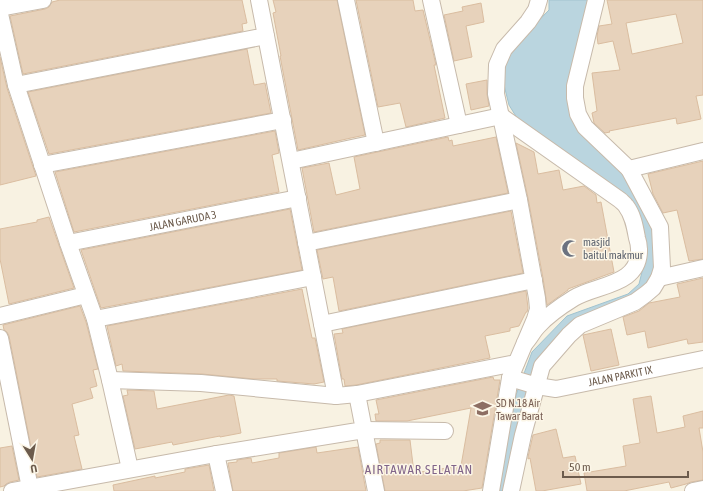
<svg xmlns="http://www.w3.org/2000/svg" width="703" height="491" font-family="'Asap Condensed',sans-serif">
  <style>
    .water { fill: #bad5df; stroke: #a1c3cf }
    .building { fill: #e7d2bb; stroke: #dabda0; fill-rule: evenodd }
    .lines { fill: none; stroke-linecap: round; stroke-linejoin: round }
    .minor-casing { stroke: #c7baab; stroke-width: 18 }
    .minor { stroke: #fff; stroke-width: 16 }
    .labels { text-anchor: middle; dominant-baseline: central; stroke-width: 3; stroke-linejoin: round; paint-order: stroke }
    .street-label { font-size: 11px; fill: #6c5b4c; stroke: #fcf6e7 }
    .worship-label { font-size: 11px; fill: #5b616d; stroke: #fcf6e7; text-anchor: start }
    .education-label { font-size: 11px; fill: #785e54; stroke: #fcf6e7; text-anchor: start }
    .quarter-label { font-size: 13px; letter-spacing: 1px; fill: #806489; stroke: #fcf6e7 }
  </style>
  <rect width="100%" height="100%" fill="#f8f2e2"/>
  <polygon class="water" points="549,0 590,0 579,122 645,201 660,251 654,283 579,323 534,373 508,491 497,491 516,395 532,352 567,316 628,294 639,284 647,252 637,212 517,118 509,105 504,85 505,64 510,50 549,10"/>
  <g class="building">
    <polygon points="60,0 242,0 247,23 242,24 243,31 23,74 10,16 45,9 49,7 52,2"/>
    <polygon points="273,0 337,0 365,135 351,138 298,150 280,56 281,56 273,13 276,12"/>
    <polygon points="356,0 413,0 415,11 423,10 436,65 434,65 445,118 406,127 400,103 378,107"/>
    <path d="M 607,0 L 703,0 L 703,95 L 696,96 L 701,119 L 677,124 L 676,118 L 609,131 L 610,132 L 605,133 L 594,123 L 592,113 L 597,111 L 592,73 L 620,70 L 613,41 L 598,44 L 597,36 L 599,26 L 612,24 ZM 676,14 L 683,43 L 632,54 L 626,23 Z"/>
    <polygon points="481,3 484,22 466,26 472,57 454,61 444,15 463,11 462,7"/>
    <polygon points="247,49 254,85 265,83 271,113 49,154 28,92"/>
    <polygon points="0,57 7,88 36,176 0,185"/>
    <polygon points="487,80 487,94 489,106 471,110 466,84"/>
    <polygon points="275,131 279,153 272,155 279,192 74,232 55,172"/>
    <polygon points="448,137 449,141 452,140 453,146 496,137 508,193 314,232 302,168 329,163 336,195 360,189 354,157"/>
    <polygon points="516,143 534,152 538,174 559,170 563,190 584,186 596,195 597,203 601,202 614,272 568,289 568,290 547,305 543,278 528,198"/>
    <polygon points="703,161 703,259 689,261 677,210 663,213 653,194 648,174"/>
    <polygon points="290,209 302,270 101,308 81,250"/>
    <polygon points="511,211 523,273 339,311 333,277 323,279 317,250"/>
    <polygon points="49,217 74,288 9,304 0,259 0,229 37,222 37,220"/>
    <polygon points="703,278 703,342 688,344 687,339 648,348 645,331 627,335 623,317 639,311 649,303 680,297 677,284"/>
    <polygon points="302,289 312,338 315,338 324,382 314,384 277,381 277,379 254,379 202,374 123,371 122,364 116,366 107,326"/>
    <polygon points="526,291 528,308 527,312 526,312 519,326 510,328 510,331 485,336 490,358 356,385 345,386 344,379 342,379 334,334 343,333 342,329"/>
    <polygon points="80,306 86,322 98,369 93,370 97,386 90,388 93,398 72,404 79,435 74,436 82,469 37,477 9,336 7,332 4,330 3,325"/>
    <polygon points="611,329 619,365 591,371 583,335"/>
    <polygon points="493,377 494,380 500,380 482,488 463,491 385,491 376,444 380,443 380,440 410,440 414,473 461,466 471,408 407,421 376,421 375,414 379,414 376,400"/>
    <polygon points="127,390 154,391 157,409 229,395 234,396 241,433 220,437 220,436 173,445 172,442 135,449 123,396 128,395"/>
    <polygon points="651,396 657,433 685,427 683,416 703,411 703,428 699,428 703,452 703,480 691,482 686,484 671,488 669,482 624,491 587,491 584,473 626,466 623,446 640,443 633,399"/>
    <polygon points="556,429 563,458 575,456 581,484 542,491 536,491 530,458 528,459 528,457 533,435"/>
    <polygon points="12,446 19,480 10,482 6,484 4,486 0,487 0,448"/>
    <polygon points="316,447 317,453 358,447 366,491 233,491 228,463 237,462 237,460 251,458 252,463 279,458 279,453"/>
    <polygon points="209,465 214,491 114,491 113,485 155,476 155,478 185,472 185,469"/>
  </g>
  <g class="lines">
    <defs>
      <g id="minor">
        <polyline points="259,0 336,396"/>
        <polyline points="346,0 376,143"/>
        <polyline points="431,0 459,125"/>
        <polyline points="0,8 43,0"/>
        <polyline points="0,14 16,85 68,243 95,319 110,380 130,469"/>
        <polyline points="16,85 266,36"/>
        <path d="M 291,161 L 501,116 L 620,200 C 622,202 625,204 626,206 C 633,215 635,227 637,238 C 638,241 639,246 639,249 C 640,286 597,284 574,298 C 561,306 548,315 538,326 C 533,331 530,338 525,343"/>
        <polyline points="42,165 283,120"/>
        <polyline points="629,169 703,151"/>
        <path id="s1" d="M 68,243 L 298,198"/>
        <polyline points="306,243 519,200"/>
        <polyline points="659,278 703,268"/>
        <polyline points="0,316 86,295"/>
        <polyline points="95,319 313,277"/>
        <polyline points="322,324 534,280"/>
        <polyline points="0,338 30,488"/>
        <path id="s2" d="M 510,378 L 537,386 L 556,389 L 703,359"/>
        <polyline points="110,380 201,383 336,396 357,394 516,363"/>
        <polyline points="216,454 224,491"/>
        <polyline points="12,491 216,454 364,430 357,394"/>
        <polyline points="376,491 364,430 445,431"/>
        <polyline points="491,491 510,378 535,319 538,309 537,298 519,200 496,94 497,65 504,49 528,22 536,10 539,0"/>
        <polyline points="511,491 523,435 542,366 569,335 580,325 635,302 646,294 653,288 659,278 662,268 660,227 629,169 585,127 578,114 575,98 575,86 596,0"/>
        <polyline points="693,491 703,489"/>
      </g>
    </defs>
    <use href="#minor" class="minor-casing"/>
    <use href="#minor" class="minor"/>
  </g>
  <defs>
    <symbol id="mosque-bare" viewBox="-9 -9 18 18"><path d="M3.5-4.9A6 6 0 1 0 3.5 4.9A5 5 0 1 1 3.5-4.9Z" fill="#6b7280" stroke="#fcf6e7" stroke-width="2.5" paint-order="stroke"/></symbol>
    <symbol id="school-bare" viewBox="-9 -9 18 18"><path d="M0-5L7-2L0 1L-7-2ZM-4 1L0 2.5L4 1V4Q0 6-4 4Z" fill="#8d6e63" stroke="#fcf6e7" stroke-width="2.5" paint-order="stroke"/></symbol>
  </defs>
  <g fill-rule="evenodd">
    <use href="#mosque-bare" x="558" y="236" width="25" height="25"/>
    <use href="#school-bare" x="470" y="396" width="25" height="25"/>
  </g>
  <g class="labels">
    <g class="street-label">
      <text stroke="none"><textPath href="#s1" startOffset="117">JALAN GARUDA 3</textPath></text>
      <text stroke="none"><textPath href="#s2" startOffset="113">JALAN PARKIT IX</textPath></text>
    </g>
    <g class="worship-label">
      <text x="583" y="242">masjid<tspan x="583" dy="13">baitul makmur</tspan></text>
    </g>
    <g class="education-label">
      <text x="496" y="403">SD N.18 Air<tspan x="496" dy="13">Tawar Barat</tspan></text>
    </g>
    <g class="quarter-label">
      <text x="419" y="469">AIRTAWAR SELATAN</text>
    </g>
  </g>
  <g transform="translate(32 459) rotate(169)" stroke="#fcf6e7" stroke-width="3" paint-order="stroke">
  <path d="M0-3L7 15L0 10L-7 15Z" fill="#6c5b4c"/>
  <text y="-6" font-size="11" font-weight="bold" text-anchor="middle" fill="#6c5b4c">U</text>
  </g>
  <path d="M563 471v6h125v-6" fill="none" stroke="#6c5b4c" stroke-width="2"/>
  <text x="569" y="471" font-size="12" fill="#6c5b4c" stroke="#fcf6e7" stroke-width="3" paint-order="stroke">50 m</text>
</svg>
